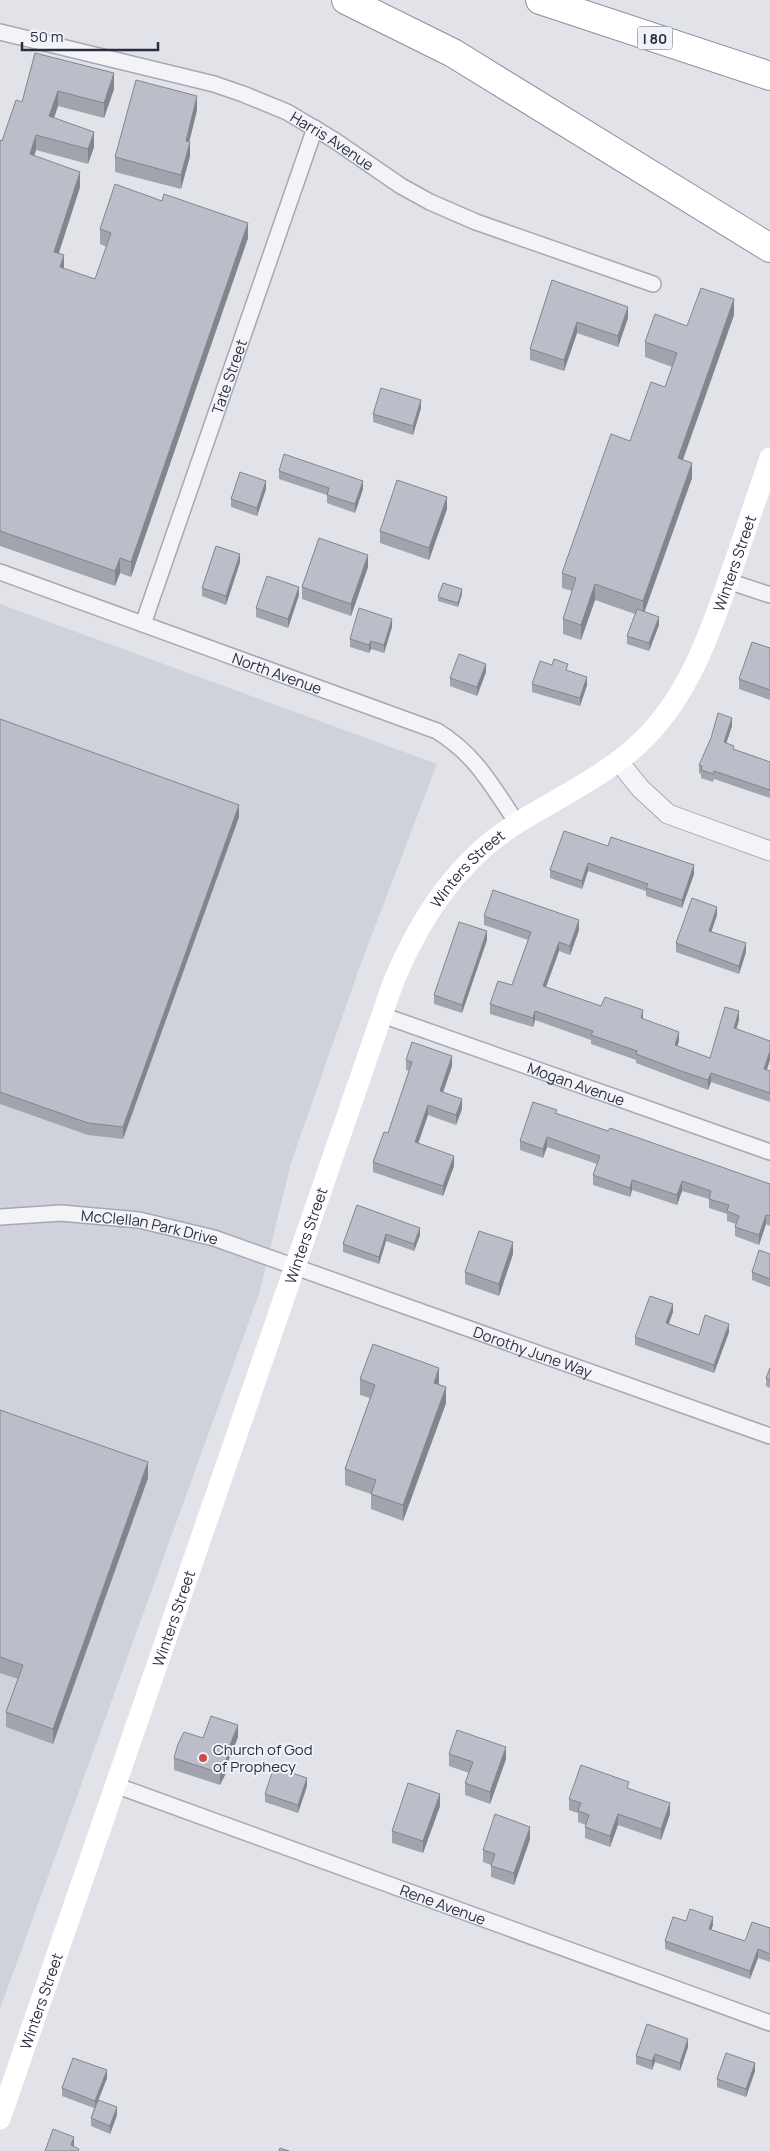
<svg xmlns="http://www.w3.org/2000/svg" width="770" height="2151" font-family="Manrope,sans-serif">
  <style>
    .built { fill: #cfd2db }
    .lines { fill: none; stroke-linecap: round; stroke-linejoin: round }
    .minor-casing { stroke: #a6a9b3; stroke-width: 18 }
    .tertiary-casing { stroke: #a6a9b3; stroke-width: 21 }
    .motorway-casing { stroke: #898e9f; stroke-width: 30 }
    .minor { stroke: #f4f4f8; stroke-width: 15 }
    .tertiary { stroke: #f4f4f8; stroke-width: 19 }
    .secondary { stroke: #fff; stroke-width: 21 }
    .motorway { stroke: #fff; stroke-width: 28 }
    .wall { fill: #a1a3ad }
    .shaded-wall { fill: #83858d }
    .building { fill: #bbbec9; stroke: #83858d }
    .poi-dot { fill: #c94c4b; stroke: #f1f2f7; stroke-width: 2 }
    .labels { text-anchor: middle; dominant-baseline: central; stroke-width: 4; stroke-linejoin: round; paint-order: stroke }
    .shield { fill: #f1f2f7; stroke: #666a77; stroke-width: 1 }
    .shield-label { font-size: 14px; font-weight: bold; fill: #2a2f40 }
    .street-label { font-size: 15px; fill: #2a2f40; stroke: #f1f2f7 }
    .poi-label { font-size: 15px; fill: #2a2f40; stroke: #f1f2f7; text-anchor: start }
  </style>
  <rect width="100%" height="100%" fill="#e1e3e9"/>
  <polygon class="built" points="0,604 437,764 360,966 291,1163 259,1294 0,2009"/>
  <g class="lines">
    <defs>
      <g id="minor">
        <path id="s1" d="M 0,32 L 214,84 L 243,94 L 287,112 L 334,140 L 401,186 L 430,202 L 476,222 L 653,284"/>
        <path id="s2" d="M 0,572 L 437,731 C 476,755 492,786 517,823"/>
        <polyline points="728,581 770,595"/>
        <path id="s3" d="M 143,624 L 315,128"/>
        <path id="s4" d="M 382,1015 L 770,1152"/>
        <path id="s5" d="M 0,1217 L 61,1213 L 139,1220 L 214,1238 L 770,1436"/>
        <path id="s6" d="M 115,1785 L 770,2023"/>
      </g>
      <polyline id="tertiary" points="619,762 640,788 668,814 770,851"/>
      <g id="motorway">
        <polyline points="346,0 453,53 770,248"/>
        <polyline points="540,0 770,76"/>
      </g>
    </defs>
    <use href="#minor" class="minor-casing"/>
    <use href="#tertiary" class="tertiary-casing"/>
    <use href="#motorway" class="motorway-casing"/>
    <use href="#minor" class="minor"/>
    <use href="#tertiary" class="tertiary"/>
    <path class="secondary" id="s7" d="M 0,2119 L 393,983 C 420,918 458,859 519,822 C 563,795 611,773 647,736 C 691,690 710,632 731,573 C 744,535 757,497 770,458"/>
    <use href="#motorway" class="motorway"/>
  </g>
  <g class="wall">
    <polygon points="35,53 114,89 104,118 58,106 54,118 94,147 88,164 36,150 34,155 80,187 59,253 64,269 95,279 107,247 100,244 100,229 248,238 131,577 120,573 115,586 0,546 0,140 2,141 22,102"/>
    <polygon points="197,110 189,142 190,156 181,189 115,172 115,157"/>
    <polygon points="552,280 628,318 618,347 577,333 564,371 530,360 530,349"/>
    <polygon points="734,315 683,460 692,478 644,612 659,625 649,651 627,644 627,636 635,614 595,600 581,640 563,634 563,619 572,591 562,588 562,573 630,441 665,387 672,367 645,357 645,342 687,326"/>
    <polygon points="421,408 413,435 373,422 373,414"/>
    <polygon points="279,471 363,489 355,513 327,503 327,495 279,479"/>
    <polygon points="266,489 257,516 231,507 231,499"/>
    <polygon points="447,509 429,560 380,543 380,531"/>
    <polygon points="240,562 226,605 202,596 202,588"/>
    <polygon points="368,567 351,616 302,599 302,587"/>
    <polygon points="462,594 458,607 438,601 438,597"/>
    <polygon points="299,595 288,628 256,617 256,608"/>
    <polygon points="392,627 384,653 371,649 369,653 350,647 350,639"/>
    <polygon points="770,648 770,700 739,689 739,679"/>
    <polygon points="568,671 587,685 580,706 532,692 532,684"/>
    <polygon points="486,672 477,696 450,686 450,678"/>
    <polygon points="0,719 239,817 123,1139 88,1135 0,1104"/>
    <polygon points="732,726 726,743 734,749 770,762 770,798 714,779 713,782 701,778 701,774 699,773 699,765"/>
    <polygon points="608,846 694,874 682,908 646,896 646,891 588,871 582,889 550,878 550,870"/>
    <polygon points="717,915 711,931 746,952 739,974 676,952 676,943"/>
    <polygon points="484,916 579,930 570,955 559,951 546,987 601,1006 643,1019 679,1041 677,1046 710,1058 739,1020 736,1029 770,1041 770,1060 766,1070 770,1071 770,1102 711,1082 708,1090 681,1080 636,1063 636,1060 591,1044 591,1040 535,1020 533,1027 490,1014 490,1004 512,985 528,940 484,925"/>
    <polygon points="487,940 462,1013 434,1004 434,995"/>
    <polygon points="406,1060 452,1066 443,1092 462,1109 456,1125 428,1115 418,1144 454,1166 443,1196 373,1172 373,1162 388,1133 409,1071 406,1070"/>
    <polygon points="557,1114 770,1184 770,1226 766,1224 759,1245 735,1236 735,1227 736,1224 727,1221 727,1214 709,1208 709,1199 682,1191 677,1205 632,1190 630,1197 593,1185 593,1175 597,1164 547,1147 543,1158 520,1150 520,1141"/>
    <polygon points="357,1205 420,1235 414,1251 386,1241 379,1264 343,1252 343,1244"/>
    <polygon points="513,1254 499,1296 465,1284 465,1272"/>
    <polygon points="770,1254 770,1287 752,1280 752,1272"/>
    <polygon points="673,1312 668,1324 699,1335 729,1332 714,1373 635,1345 635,1337"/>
    <polygon points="770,1368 770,1388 766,1386 766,1378"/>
    <polygon points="360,1379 439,1384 446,1403 403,1521 371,1509 371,1494 345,1485 345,1469 370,1398 360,1395"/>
    <polygon points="0,1410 148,1478 53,1744 6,1727 6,1712 18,1679 0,1673"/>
    <polygon points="238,1737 229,1759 226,1773 220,1785 174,1770 174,1758 203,1738"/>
    <polygon points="449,1754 506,1759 490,1804 465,1795 465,1783 469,1773 449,1766"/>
    <polygon points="307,1786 298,1813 265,1802 265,1794"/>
    <polygon points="629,1789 670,1814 661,1840 618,1825 610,1847 585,1838 585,1827 586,1825 578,1822 578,1813 569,1810 569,1799"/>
    <polygon points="440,1806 423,1853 392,1843 392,1831"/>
    <polygon points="530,1839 514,1885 491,1877 491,1865 483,1862 483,1850"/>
    <polygon points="686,1921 713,1925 711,1930 745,1941 770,1928 770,1962 758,1958 750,1979 665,1949 665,1941"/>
    <polygon points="688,2047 680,2071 655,2062 652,2070 636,2064 636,2056"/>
    <polygon points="755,2071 746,2097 717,2087 717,2079"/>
    <polygon points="107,2078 98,2100 117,2115 110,2134 91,2126 91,2118 94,2108 62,2096 62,2088"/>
  </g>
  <g class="shaded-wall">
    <polygon points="114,73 114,89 104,118 104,103"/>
    <polygon points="58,91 58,106 49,132 49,116"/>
    <polygon points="197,96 197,110 186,155 186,141"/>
    <polygon points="94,132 94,147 88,164 88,149"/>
    <polygon points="36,135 36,150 30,169 30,154"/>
    <polygon points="190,142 190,156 181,189 181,175"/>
    <polygon points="80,172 80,187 54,267 54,252"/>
    <polygon points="248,223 248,238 131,577 131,562"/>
    <polygon points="64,255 64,270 60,267"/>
    <polygon points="734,299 734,315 678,473 678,458"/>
    <polygon points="628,307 628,318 618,347 618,336"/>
    <polygon points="577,322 577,333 564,371 564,360"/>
    <polygon points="421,400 421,408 413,435 413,426"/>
    <polygon points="692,463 692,478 643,616 643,601"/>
    <polygon points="266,481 266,489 257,516 257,508"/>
    <polygon points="363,481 363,489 355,513 355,504"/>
    <polygon points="447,497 447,509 429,560 429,548"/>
    <polygon points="240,554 240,562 226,605 226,596"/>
    <polygon points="368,555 368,567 351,616 351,604"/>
    <polygon points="120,558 120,573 115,586 115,571"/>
    <polygon points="595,584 595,600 581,640 581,625"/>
    <polygon points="299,587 299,595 288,628 288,619"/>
    <polygon points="462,589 462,594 458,607 458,603"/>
    <polygon points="659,617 659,625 649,651 649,643"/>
    <polygon points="392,619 392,627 384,653 384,645"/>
    <polygon points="371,641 371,649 369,653 369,645"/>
    <polygon points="486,664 486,672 477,696 477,687"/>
    <polygon points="587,677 587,685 580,706 580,698"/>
    <polygon points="732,718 732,726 724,750 724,742"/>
    <polygon points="239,805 239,817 123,1139 123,1127"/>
    <polygon points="588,863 588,871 582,889 582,881"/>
    <polygon points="694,865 694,874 682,908 682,900"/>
    <polygon points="717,907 717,915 709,939 709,931"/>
    <polygon points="579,920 579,930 570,955 570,946"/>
    <polygon points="487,931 487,940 462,1013 462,1005"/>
    <polygon points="559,942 559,951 543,995 543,986"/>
    <polygon points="746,943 746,952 739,974 739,966"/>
    <polygon points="643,1010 643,1019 641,1018"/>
    <polygon points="535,1011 535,1020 533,1027 533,1018"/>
    <polygon points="739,1011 739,1020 734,1037 734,1028"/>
    <polygon points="679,1032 679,1041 675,1055 675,1045"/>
    <polygon points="770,1051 770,1060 764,1079 764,1069"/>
    <polygon points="452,1056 452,1066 440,1101 440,1091"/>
    <polygon points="711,1073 711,1082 708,1090 708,1080"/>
    <polygon points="462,1099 462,1109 456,1125 456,1115"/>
    <polygon points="428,1105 428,1115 415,1152 415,1142"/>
    <polygon points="547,1137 547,1147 543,1158 543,1149"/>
    <polygon points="454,1156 454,1166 443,1196 443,1186"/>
    <polygon points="632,1180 632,1190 630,1197 630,1188"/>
    <polygon points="682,1181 682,1191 677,1205 677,1195"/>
    <polygon points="766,1215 766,1224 759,1245 759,1235"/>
    <polygon points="420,1228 420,1235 414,1251 414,1244"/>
    <polygon points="386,1234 386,1241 379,1264 379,1257"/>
    <polygon points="513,1242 513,1254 499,1296 499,1284"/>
    <polygon points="673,1304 673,1312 666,1332 666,1323"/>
    <polygon points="729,1324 729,1332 714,1373 714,1365"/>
    <polygon points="439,1368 439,1384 434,1398 434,1383"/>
    <polygon points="446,1387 446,1403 403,1521 403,1505"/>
    <polygon points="148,1462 148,1478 53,1744 53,1729"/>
    <polygon points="238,1725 238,1737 229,1759 226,1773 220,1785 220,1773"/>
    <polygon points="506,1747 506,1759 490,1804 490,1792"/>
    <polygon points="307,1778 307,1786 298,1813 298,1805"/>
    <polygon points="440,1794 440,1806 423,1853 423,1841"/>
    <polygon points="670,1803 670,1814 661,1840 661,1829"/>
    <polygon points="618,1814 618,1825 610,1847 610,1836"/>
    <polygon points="530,1827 530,1839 514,1885 514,1873"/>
    <polygon points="713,1917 713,1925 709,1937 709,1929"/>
    <polygon points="758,1949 758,1958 750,1979 750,1971"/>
    <polygon points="688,2039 688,2047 680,2071 680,2063"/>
    <polygon points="655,2054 655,2062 652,2070 652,2061"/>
    <polygon points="755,2063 755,2071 746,2097 746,2089"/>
    <polygon points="107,2070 107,2078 95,2109 95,2101"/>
    <polygon points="117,2107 117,2115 110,2134 110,2126"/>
    <polygon points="74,2137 74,2145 72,2151 71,2145"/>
  </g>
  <g class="building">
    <polygon points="35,53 114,73 104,103 58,91 49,116 94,132 88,149 36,135 30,154 80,172 54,252 64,255 60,267 95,279 111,233 100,229 115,184 162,201 164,194 248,223 131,562 120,558 115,571 0,531 0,140 2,141 16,100 22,102"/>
    <polygon points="136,80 197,96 186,141 190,142 181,175 115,157"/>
    <polygon points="552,280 628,307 618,336 577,322 564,360 530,349"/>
    <polygon points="701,288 734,299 678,458 692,463 643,601 595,584 581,625 563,619 576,578 562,573 611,434 630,441 651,382 665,387 677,353 645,342 655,314 687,326"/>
    <polygon points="381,388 421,400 413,426 373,414"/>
    <polygon points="284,454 363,481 355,504 327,495 329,488 279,471"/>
    <polygon points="240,472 266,481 257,508 231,499"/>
    <polygon points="397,480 447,497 429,548 380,531"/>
    <polygon points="319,538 368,555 351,604 302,587"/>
    <polygon points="216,546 240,554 226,596 202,588"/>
    <polygon points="267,576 299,587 288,619 256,608"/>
    <polygon points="443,583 462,589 458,603 438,597"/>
    <polygon points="359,608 392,619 384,645 371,641 369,645 350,639"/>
    <polygon points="637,609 659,617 649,643 627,636"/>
    <polygon points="752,642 770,648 770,690 739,679"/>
    <polygon points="459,654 486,664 477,687 450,678"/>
    <polygon points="554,659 568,664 566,670 587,677 580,698 532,684 540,661 552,665"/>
    <polygon points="718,713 732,718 724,742 734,746 733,749 770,762 770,790 714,771 713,774 701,770 702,766 699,765 711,738"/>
    <polygon points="0,719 239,805 123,1127 88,1123 0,1092"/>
    <polygon points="564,831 608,846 611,837 694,865 682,900 646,888 648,884 588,863 582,881 550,870"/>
    <polygon points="493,890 579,920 570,946 559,942 543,986 601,1006 605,997 643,1010 641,1018 679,1032 675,1045 710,1058 725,1007 739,1011 734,1028 770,1041 770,1051 764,1069 770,1071 770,1093 711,1073 708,1080 681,1071 636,1054 637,1051 591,1035 593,1031 535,1011 533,1018 490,1004 498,981 512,985 531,932 484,916"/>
    <polygon points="692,898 717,907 709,931 746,943 739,966 676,943"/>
    <polygon points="459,922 487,931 462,1005 434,995"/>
    <polygon points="412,1042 452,1056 440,1091 462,1099 456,1115 428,1105 415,1142 454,1156 443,1186 373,1162 384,1132 388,1133 412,1062 406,1060"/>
    <polygon points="533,1102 557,1110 555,1113 608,1131 610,1128 770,1184 770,1216 766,1215 759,1235 735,1227 739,1216 727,1211 729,1205 709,1199 711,1191 682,1181 677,1195 632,1180 630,1188 593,1175 600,1156 547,1137 543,1149 520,1141"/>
    <polygon points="357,1205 420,1228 414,1244 386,1234 379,1257 343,1244"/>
    <polygon points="479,1231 513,1242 499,1284 465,1272"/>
    <polygon points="759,1250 770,1254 770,1279 752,1272"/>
    <polygon points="650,1296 673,1304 666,1323 699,1335 705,1315 729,1324 714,1365 635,1337"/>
    <polygon points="373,1344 439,1368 434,1383 446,1387 403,1505 371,1494 376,1480 345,1469 375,1385 360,1379"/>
    <polygon points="770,1368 770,1380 766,1378"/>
    <polygon points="0,1410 148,1462 53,1729 6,1712 23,1665 0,1657"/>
    <polygon points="211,1716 238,1725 229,1747 226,1761 220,1773 174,1758 178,1744 184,1732 203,1738"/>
    <polygon points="457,1730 506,1747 490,1792 465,1783 473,1762 449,1754"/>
    <polygon points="581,1765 629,1782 627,1788 670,1803 661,1829 618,1814 610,1836 585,1827 589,1815 578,1811 581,1803 569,1799"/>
    <polygon points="274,1767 307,1778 298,1805 265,1794"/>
    <polygon points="408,1783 440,1794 423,1841 392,1831"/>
    <polygon points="495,1814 530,1827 514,1873 491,1866 495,1854 483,1850"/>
    <polygon points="690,1909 713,1917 709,1929 745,1941 752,1922 770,1928 770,1954 758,1949 750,1971 665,1941 673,1917 686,1921"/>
    <polygon points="647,2024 688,2039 680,2063 655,2054 652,2061 636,2056"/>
    <polygon points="726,2053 755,2063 746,2089 717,2079"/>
    <polygon points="73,2058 107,2070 95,2101 62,2088"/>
    <polygon points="98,2100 117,2107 110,2126 91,2118"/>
    <polygon points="53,2129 74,2137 71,2145 79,2149 78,2151 45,2151"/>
    <polygon points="280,2148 289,2151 279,2151"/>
  </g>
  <circle class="poi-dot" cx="203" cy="1758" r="5"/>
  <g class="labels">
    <rect class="shield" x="637.5" y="26.5" width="35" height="23" rx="4"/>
    <g class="shield-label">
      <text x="655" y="38">I 80</text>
    </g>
    <g class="street-label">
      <text stroke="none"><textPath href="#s1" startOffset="352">Harris Avenue</textPath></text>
      <text stroke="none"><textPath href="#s3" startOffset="262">Tate Street</textPath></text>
      <text stroke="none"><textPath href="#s7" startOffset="1760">Winters Street</textPath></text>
      <text stroke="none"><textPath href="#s2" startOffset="295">North Avenue</textPath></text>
      <text stroke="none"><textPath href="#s7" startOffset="1340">Winters Street</textPath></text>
      <text stroke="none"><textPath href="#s4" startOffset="206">Mogan Avenue</textPath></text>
      <text stroke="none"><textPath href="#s5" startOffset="151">McClellan Park Drive</textPath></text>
      <text stroke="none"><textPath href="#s7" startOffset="935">Winters Street</textPath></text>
      <text stroke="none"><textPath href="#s5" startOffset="555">Dorothy June Way</textPath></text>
      <text stroke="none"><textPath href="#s7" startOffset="530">Winters Street</textPath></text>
      <text stroke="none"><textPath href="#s6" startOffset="349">Rene Avenue</textPath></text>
      <text stroke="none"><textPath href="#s7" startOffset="125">Winters Street</textPath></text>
    </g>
    <g class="poi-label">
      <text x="213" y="1749">Church of God<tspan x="213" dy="17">of Prophecy</tspan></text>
    </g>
  </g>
  <path d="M22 42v8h136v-8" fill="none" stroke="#2a2f40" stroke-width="2.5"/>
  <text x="30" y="42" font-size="15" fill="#2a2f40" stroke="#f1f2f7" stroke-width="4" paint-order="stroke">50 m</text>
</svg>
